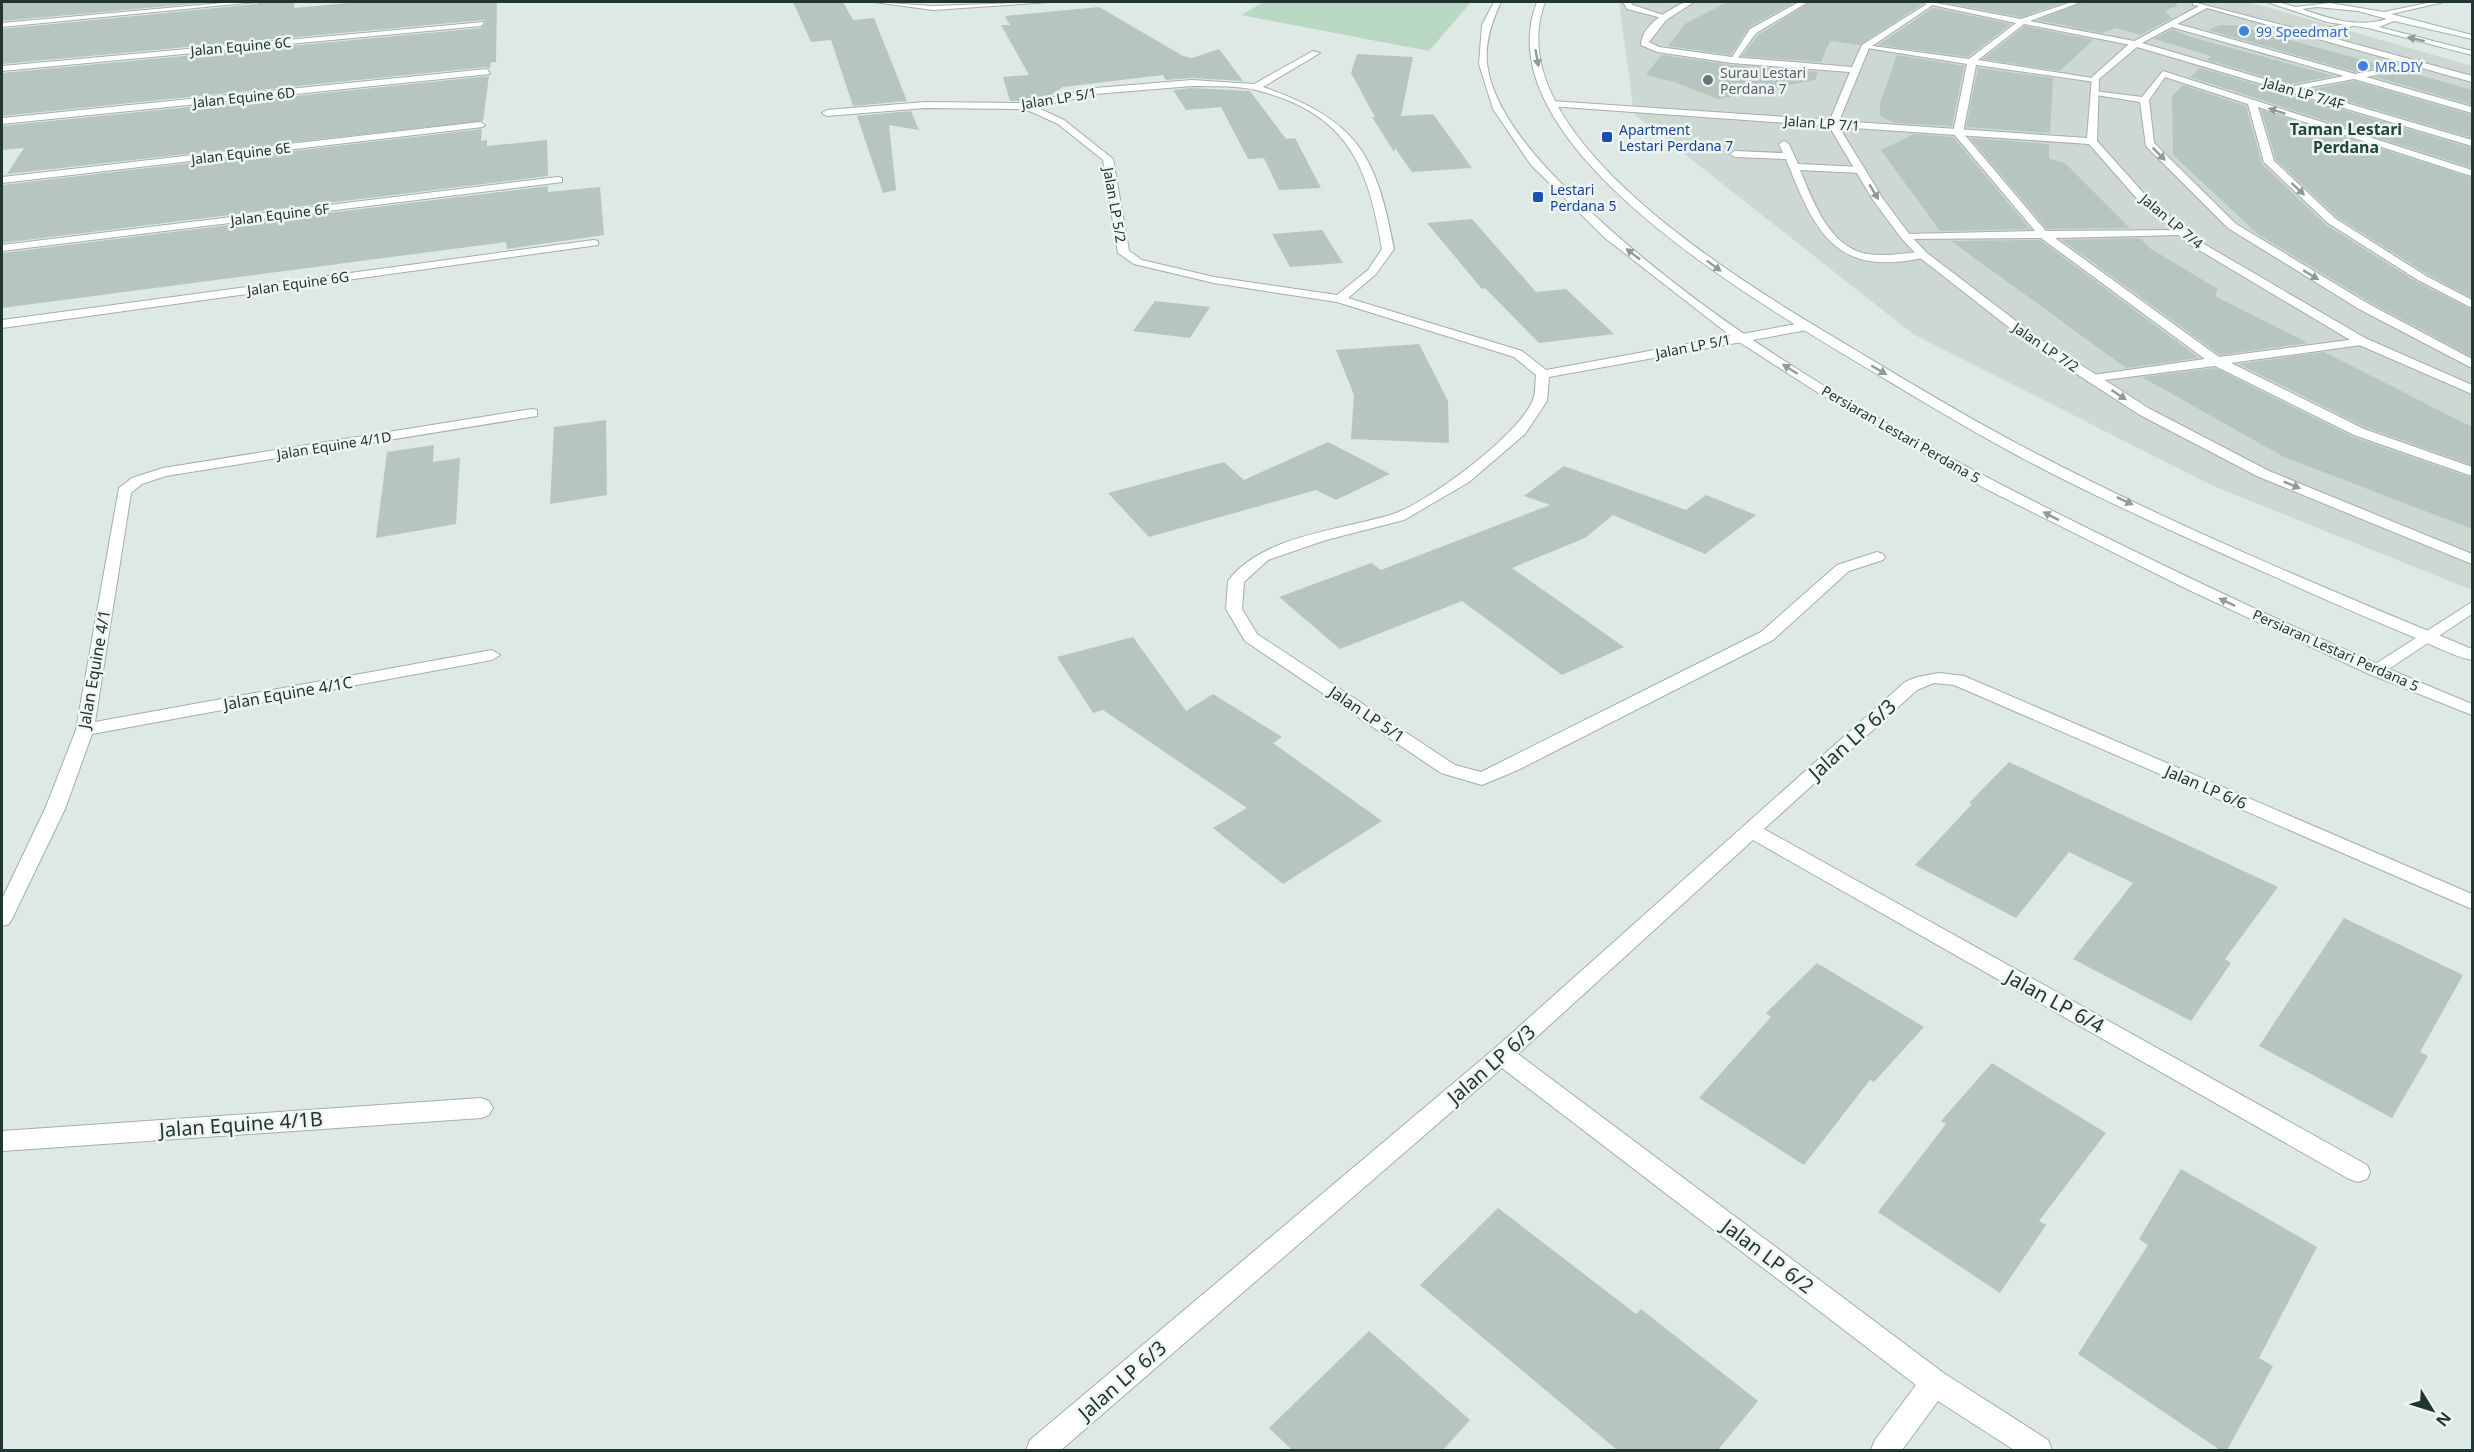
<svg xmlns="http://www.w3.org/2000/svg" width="2474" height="1452" font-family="'Noto Sans',sans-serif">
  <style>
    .built { fill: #cdd8d3 }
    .green { fill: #b9d8c3 }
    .building { fill: #b7c5c0 }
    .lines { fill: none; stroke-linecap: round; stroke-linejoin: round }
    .lane-casing { stroke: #a2afab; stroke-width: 2 }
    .street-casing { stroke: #a2afab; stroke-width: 2 }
    .secondary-casing { stroke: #9fb3ad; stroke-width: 2 }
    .lane { fill: #fff; fill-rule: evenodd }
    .street { fill: #fff; fill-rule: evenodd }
    .secondary { fill: #fff; fill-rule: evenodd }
    .oneway { fill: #909a98 }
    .shop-dot { fill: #3f7fe0; stroke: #eef5f2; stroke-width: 2 }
    .worship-dot { fill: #6b7280; stroke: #eef5f2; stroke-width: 2 }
    .transit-dot { fill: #1a4fb4; stroke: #eef5f2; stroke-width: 2 }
    .labels { text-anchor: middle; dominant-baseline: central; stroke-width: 5; stroke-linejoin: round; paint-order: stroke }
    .far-shop-label { font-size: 14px; fill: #366cbe; stroke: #eef5f2; text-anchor: start }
    .far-street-label { font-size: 14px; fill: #213632; stroke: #eef5f2 }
    .far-worship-label { font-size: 14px; fill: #5b616d; stroke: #eef5f2; text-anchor: start }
    .far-transit-label { font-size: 14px; fill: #164399; stroke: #eef5f2; text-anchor: start }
    .far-quarter-label { font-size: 16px; font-weight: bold; fill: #1f463f; stroke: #eef5f2 }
    .street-label { font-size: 16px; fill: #213632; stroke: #eef5f2 }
    .near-street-label { font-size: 20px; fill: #213632; stroke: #eef5f2 }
  </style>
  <rect width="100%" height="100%" fill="#dee8e4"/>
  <polygon class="built" points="1619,2 2248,2 2472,66 2472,590 2211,485 1913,334 1634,114"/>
  <polygon class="green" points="1264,2 1471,2 1429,51 1241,15"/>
  <g class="building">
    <polygon points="2,2 214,2 2,21"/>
    <polygon points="259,2 294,2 294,8 359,2 497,2 496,62 491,62 490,69 487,67 2,116 2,73 481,28 486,22 484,20 2,64 2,29 257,4"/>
    <polygon points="793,2 843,2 853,20 874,18 907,101 853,106 831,40 811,42"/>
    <polygon points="1727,2 1795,2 1749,27 1731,55 1668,46 1685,24"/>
    <polygon points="1810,2 1916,2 1921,5 1860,45 1830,41 1821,62 1742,56 1758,35"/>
    <polygon points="1940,2 2066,2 2021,17"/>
    <polygon points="2083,2 2176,2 2177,6 2165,11 2172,18 2140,35 2116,28 2102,33 2038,20"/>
    <polygon points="1099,7 1183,56 1192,58 1219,49 1243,81 1192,78 1166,80 1163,75 1063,87 1049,96 1027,101 1010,101 1003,77 1029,75 1001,25 1010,25 1005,16"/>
    <polygon points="1933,8 2011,24 1968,57 1878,45"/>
    <polygon points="2220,25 2239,26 2385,66 2355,72 2208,30"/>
    <polygon points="2025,26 2093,40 2060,71 1983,59"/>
    <polygon points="2172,29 2191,37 2334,76 2291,84 2207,60 2211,56 2154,39"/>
    <polygon points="1357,54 1413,57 1401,116 1433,114 1472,168 1412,172 1395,148 1394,152 1372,117 1375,117 1351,73"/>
    <polygon points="1661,55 1732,65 1818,72 1815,80 1718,99 1677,83 1646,75"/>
    <polygon points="1897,55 1964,66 1952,126 1894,123 1880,116 1880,103"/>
    <polygon points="1978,68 2053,78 2050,133 1966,127"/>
    <polygon points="2200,68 2472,148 2472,168 2190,77"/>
    <polygon points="2405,71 2472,90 2472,105 2376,77"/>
    <polygon points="489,76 483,121 7,174 24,148 2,150 2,126"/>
    <polygon points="2354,81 2472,115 2472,138 2309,90"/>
    <polygon points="2183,85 2246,106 2262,164 2326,225 2417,282 2472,310 2472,357 2368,301 2259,235 2173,155 2172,96"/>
    <polygon points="1192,88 1250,91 1286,139 1295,138 1321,188 1279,190 1264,158 1248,159 1221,107 1186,110 1173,90"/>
    <polygon points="2261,110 2472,178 2472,298 2427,274 2337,217 2276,160"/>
    <polygon points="911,111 919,130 889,125 896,190 883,193 857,116"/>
    <polygon points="482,129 481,141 487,140 487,146 547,140 548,176 2,243 2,185"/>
    <polygon points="1914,134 1953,137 2030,229 1940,231 1881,150"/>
    <polygon points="1970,138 2049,144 2049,158 2066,164 2130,228 2047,229"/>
    <polygon points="548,186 548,192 600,187 604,235 507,249 506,242 2,308 2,253"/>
    <polygon points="1472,219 1536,292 1566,289 1614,334 1539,343 1485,288 1482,289 1427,223"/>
    <polygon points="1322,230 1343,263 1290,267 1272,234"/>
    <polygon points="2140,238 2151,249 2218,289 2215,296 2308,343 2220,355 2062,240"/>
    <polygon points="2040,240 2199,358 2126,368 1951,241"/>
    <polygon points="1155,301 1210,307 1190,338 1133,331"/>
    <polygon points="1419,344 1448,401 1449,443 1351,439 1354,395 1336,350"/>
    <polygon points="2324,352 2472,427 2472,465 2365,427 2239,364"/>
    <polygon points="2215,368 2353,437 2472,478 2472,529 2284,457 2142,377"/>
    <polygon points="606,420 607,495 550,504 554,427"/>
    <polygon points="1328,442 1390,474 1336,500 1316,490 1149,537 1108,493 1224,462 1244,480"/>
    <polygon points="434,445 433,462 460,458 456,524 376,538 387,452"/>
    <polygon points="1564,466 1686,510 1706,495 1756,515 1705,554 1613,515 1585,538 1512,568 1624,647 1562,675 1462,601 1340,649 1279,597 1371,563 1381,570 1550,505 1524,496"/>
    <polygon points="1133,637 1186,711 1213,694 1282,737 1273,743 1382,821 1283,884 1213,828 1247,808 1103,710 1093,713 1057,657"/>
    <polygon points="2009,762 2278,887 2225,959 2231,963 2191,1021 2073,959 2133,883 2069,852 2016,918 1915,865 1972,804 1969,803"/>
    <polygon points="2344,918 2463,975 2420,1052 2428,1056 2392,1118 2259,1046"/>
    <polygon points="1817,963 1924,1027 1874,1082 1870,1080 1804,1165 1699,1098 1771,1017 1766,1013"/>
    <polygon points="1992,1063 2106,1133 2039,1221 2046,1225 2000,1293 1878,1212 1946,1124 1941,1121"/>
    <polygon points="2181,1169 2317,1247 2259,1358 2273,1366 2227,1450 2220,1450 2078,1354 2148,1245 2139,1239"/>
    <polygon points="1498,1208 1636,1314 1641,1309 1758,1401 1718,1450 1617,1450 1420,1285"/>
    <polygon points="1369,1331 1470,1420 1443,1450 1292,1450 1269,1428"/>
  </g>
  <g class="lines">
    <defs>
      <g id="lane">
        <polygon points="1623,2 1630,2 1633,5 1666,16 1662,18 1627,9"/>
        <polygon points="1799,2 1808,2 1756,33 1735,62 1729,62 1750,29"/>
        <polygon points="1918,2 1931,2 2021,19 2072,2 2081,2 2030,21 2139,42 2136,46 2024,24 1978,60 2099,79 2095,82 1976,65 1963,133 2046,231 2184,230 2184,234 2180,235 2055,238 2219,357 2365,338 2367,341 2361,345 2231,363 2364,429 2472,467 2472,476 2354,435 2215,366 2088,382 2088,376 2093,375 2205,359 2041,238 1902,239 1902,235 1906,234 2035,231 1953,133 1967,64 1861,47 1865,45 1969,59 2016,23"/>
        <polygon points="2171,22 2355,74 2420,62 2420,66 2366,77 2472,107 2472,113 2354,79 2289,91 2289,87 2344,76 2168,26"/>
        <polygon points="2163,71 2472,170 2472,176 2468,175 2258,107 2274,161 2336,219 2426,276 2472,300 2472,308 2418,280 2328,223 2264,162 2248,104 2165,77 2149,100 2154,143 2236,224 2367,303 2472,359 2472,368 2359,309 2228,228 2146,146 2140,102 2090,94 2094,91 2142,97"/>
        <path d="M 1784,141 L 1789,144 L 1798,164 L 1861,167 L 1866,170 L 1861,173 L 1800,170 C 1813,201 1829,247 1867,254 C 1885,257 1905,253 1923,252 L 1927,253 L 1927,257 C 1835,278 1816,234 1786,159 L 1735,157 L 1730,154 L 1735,151 L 1783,153 L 1779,144 Z"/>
      </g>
      <g id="street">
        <polygon points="233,2 257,2 2,27 2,23"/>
        <polygon points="874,2 933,6 1050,2 933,10"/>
        <path d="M 1685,2 L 1694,2 L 1666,20 L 1649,42 L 1659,47 L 1732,57 L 1852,67 L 1862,45 L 1930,2 L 1937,2 L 1869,48 L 1839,121 L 2087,138 L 2092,77 L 2129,44 L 2199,6 L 2193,5 L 2193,2 L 2309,32 L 2353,22 L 2353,26 L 2318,34 L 2472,76 L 2472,82 L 2207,8 L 2142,43 L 2472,140 L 2472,146 L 2137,47 L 2099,79 L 2097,141 L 2147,197 L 2197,240 L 2365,338 L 2472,385 L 2472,394 L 2357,344 L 2189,244 L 2139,201 L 2089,144 L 1839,127 L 1883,199 L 1910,235 L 1927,253 L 2037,337 L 2150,409 L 2269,471 L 2472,554 L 2472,564 L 2259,477 L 2140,415 L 2029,343 L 1919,257 L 1902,239 L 1873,200 L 1829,126 L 1549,106 L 1547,104 L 1552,101 L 1830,120 L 1850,72 L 1732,63 L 1657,52 L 1641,45 C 1642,24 1669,10 1685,2 Z"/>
        <polygon points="484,22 481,26 2,71 2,66"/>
        <path d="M 1313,51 L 1320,53 L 1263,87 C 1357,120 1376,153 1394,249 L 1376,274 L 1348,298 L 1522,351 L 1546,370 L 1807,322 L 1813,326 L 1807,330 L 1549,377 L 1547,401 L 1525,434 L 1469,482 L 1404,520 L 1326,540 L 1268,560 L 1244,582 L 1242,609 L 1257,634 L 1455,765 L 1481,772 L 1761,632 L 1837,565 L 1877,552 L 1883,554 L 1885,557 L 1883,560 L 1849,571 L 1773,640 L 1518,770 L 1482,785 L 1441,773 L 1245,641 L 1226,609 L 1228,581 C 1261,536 1340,530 1390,515 C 1427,504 1517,436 1532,402 C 1536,395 1535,383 1536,375 L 1514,357 L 1337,302 L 1214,283 L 1134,264 L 1118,253 L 1103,160 L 1058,124 L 1025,109 L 925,108 L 827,116 L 822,113 L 827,110 L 925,102 L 1027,103 L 1095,88 L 1192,80 L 1254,84 ZM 1192,86 C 1212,87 1236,85 1256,90 C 1347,113 1368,164 1382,249 L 1368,270 L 1337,295 L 1214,277 L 1142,260 L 1129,251 L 1113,159 L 1064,120 L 1036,107 L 1095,94 Z"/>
        <polygon points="487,69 490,74 2,124 2,118"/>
        <polygon points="480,122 485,125 483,127 2,183 2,177"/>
        <polygon points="558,177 562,178 562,182 2,251 2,245"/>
        <polygon points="594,240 598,241 598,245 2,328 2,320"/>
        <polygon points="532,409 537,410 537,416 166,476 142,484 131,493 95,722 492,650 500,655 492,660 92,734 65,809 12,919 9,924 2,926 2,899 45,809 76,730 119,488 132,478 163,468"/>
        <polygon points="2472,602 2472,614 2381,674 2369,674 2366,670"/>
        <polygon points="1939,673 1964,676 2472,894 2472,909 1954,685 1934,683 1917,690 1764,829 2367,1165 2370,1172 2367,1179 2358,1182 2349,1179 1753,840 1518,1054 1945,1374 2048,1440 2052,1450 2014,1450 1938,1401 1902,1450 1871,1450 1875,1440 1916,1385 1502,1068 1061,1450 1026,1450 1030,1440 1494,1049 1905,682 1917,677"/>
        <polygon points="481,1098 489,1101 493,1108 489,1115 481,1118 2,1151 2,1131"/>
      </g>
      <g id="secondary">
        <path d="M 1494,2 L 1501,2 C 1492,21 1485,41 1487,63 C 1492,111 1539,162 1572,194 C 1721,340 1911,441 2097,533 C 2221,594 2345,652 2472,704 L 2472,715 L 2369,674 L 2191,591 L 1986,489 L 1820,394 L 1736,340 L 1605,238 L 1531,165 L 1493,109 L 1479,64 L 1482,25 Z"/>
        <path d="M 1537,2 L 1545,2 C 1493,139 1757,291 1852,348 C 1912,384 1971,420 2033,452 C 2175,526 2324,588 2472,649 L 2472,660 C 2452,656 2431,644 2411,636 C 2368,618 2326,600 2284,581 C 2196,542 2107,503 2022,458 C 1962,426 1904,390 1845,355 C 1750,297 1482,141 1537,2 Z"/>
        <path d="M 2267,2 L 2278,2 L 2295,7 L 2330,3 L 2384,12 L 2432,2 L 2444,2 L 2391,14 L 2472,35 L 2472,39 L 2394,21 L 2379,27 L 2472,51 L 2472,55 L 2368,28 L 2327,22 ZM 2317,7 L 2358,11 L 2387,19 C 2357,28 2330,19 2302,9 Z"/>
      </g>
    </defs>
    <use href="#lane" class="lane-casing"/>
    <use href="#street" class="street-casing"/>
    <use href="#secondary" class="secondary-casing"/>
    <use href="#lane" class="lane"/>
    <use href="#street" class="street"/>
    <use href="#secondary" class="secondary"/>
  </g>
  <defs><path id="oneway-solid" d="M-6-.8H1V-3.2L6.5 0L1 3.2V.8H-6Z" transform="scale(1.5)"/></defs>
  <g class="oneway">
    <use href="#oneway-solid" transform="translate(2416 39) rotate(-166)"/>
    <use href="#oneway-solid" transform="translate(1537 58) rotate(80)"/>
    <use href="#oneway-solid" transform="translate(2277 111) rotate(-162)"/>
    <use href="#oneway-solid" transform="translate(2159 154) rotate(45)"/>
    <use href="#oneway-solid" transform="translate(2298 189) rotate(43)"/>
    <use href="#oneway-solid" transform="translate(1874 192) rotate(59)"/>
    <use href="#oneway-solid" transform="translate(1633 254) rotate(-142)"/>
    <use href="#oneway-solid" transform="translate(1714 266) rotate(37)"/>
    <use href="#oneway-solid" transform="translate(2311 275) rotate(31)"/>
    <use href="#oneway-solid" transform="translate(1790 369) rotate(-148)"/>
    <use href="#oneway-solid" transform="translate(1879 370) rotate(30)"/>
    <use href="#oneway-solid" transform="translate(2119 395) rotate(33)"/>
    <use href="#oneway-solid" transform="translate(2292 485) rotate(22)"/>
    <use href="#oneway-solid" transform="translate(2125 501) rotate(25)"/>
    <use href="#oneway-solid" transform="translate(2051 516) rotate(-153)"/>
    <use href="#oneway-solid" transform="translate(2227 602) rotate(-155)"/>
  </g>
  <g class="shop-dot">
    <circle cx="2244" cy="31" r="6"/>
    <circle cx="2363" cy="66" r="6"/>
  </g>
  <circle class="worship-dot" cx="1708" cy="80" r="6"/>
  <g class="transit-dot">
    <rect x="1601" y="131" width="12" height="12" rx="3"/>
    <rect x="1532" y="191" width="12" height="12" rx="3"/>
  </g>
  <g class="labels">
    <g class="far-shop-label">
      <text x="2256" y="31">99 Speedmart</text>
      <text x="2375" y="66">MR.DIY</text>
    </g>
    <g class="far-street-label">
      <text transform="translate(241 46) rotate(-5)">Jalan Equine 6C</text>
      <text transform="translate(2304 93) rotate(16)">Jalan LP 7/4F</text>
      <text transform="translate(244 97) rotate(-6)">Jalan Equine 6D</text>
      <text transform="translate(1059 98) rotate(-9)">Jalan LP 5/1</text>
      <text transform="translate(1822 123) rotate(4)">Jalan LP 7/1</text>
      <text transform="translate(241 153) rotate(-7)">Jalan Equine 6E</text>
      <text transform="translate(1115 205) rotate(80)">Jalan LP 5/2</text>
      <text transform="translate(280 214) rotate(-7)">Jalan Equine 6F</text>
      <text transform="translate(2172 221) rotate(40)">Jalan LP 7/4</text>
      <text transform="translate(298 283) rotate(-8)">Jalan Equine 6G</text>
      <text transform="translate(1693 346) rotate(-11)">Jalan LP 5/1</text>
      <text transform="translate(2046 347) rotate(34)">Jalan LP 7/2</text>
      <text transform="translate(1901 434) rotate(30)">Persiaran Lestari Perdana 5</text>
      <text transform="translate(334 445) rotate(-9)">Jalan Equine 4/1D</text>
      <text transform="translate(2336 650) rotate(24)">Persiaran Lestari Perdana 5</text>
    </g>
    <g class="far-worship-label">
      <text x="1720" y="72">Surau Lestari<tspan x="1720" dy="16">Perdana 7</tspan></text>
    </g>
    <g class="far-transit-label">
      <text x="1619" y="129">Apartment<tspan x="1619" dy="16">Lestari Perdana 7</tspan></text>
      <text x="1550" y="189">Lestari<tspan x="1550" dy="16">Perdana 5</tspan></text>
    </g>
    <g class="far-quarter-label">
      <text x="2346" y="129">Taman Lestari<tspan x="2346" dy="18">Perdana</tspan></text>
    </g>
    <g class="street-label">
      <text transform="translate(94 669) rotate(-80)">Jalan Equine 4/1</text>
      <text transform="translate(288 693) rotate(-10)">Jalan Equine 4/1C</text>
      <text transform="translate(1367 714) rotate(34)">Jalan LP 5/1</text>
      <text transform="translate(2206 787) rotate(23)">Jalan LP 6/6</text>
    </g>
    <g class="near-street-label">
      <text transform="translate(1852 739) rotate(-42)">Jalan LP 6/3</text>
      <text transform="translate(2055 1001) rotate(29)">Jalan LP 6/4</text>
      <text transform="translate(1491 1064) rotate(-41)">Jalan LP 6/3</text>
      <text transform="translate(241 1124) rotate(-4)">Jalan Equine 4/1B</text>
      <text transform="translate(1768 1256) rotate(37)">Jalan LP 6/2</text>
      <text transform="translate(1122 1380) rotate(-41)">Jalan LP 6/3</text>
    </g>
  </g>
  <rect width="2474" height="1452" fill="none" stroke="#213632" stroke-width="6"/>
  <g transform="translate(2432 1410) rotate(128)" stroke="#eef5f2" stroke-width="4.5" paint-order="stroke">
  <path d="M0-4.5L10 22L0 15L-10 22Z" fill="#213632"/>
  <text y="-9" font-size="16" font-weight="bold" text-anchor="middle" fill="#213632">N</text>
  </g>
</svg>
